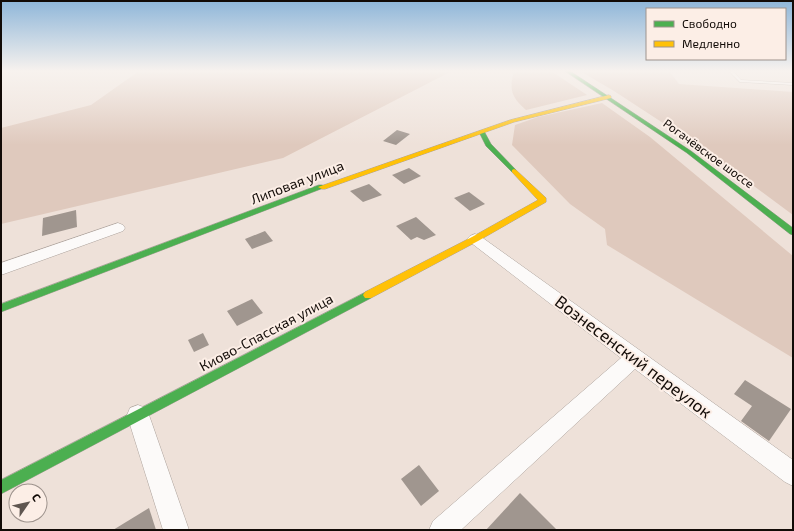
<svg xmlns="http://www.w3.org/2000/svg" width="794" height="531" font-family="'Exo 2',sans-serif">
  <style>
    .green { fill: #dfc9bd }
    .building { fill: #a0968f }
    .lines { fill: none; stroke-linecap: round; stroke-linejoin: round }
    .lane-casing { stroke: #aba19b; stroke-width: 1 }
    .street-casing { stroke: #aba19b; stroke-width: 1 }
    .fast-casing { stroke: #aba19b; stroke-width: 1 }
    .slow-casing { stroke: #aba19b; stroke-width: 1 }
    .lane { fill: #fcfaf9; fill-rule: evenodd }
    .street { fill: #fcfaf9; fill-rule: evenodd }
    .fast { fill: #4caf50; fill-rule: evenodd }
    .slow { fill: #ffc107; fill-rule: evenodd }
    .labels { text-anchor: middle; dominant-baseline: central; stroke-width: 4; stroke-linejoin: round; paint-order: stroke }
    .far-street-label { font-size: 12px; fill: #120b07; stroke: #fceee6 }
    .street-label { font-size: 14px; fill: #120b07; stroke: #fceee6 }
    .near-street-label { font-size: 17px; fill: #120b07; stroke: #fceee6 }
  </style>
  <rect width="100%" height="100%" fill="#eee1d9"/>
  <g class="green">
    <polygon points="139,71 452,71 283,158 1,224 1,128 91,105"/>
    <path d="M 514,71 L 551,71 L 587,95 L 526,110 C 511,97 509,89 514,71 Z"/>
    <polygon points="580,71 669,71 679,84 793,92 793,215 709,153 614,91"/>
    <polygon points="602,103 650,137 793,256 793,358 607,245 605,229 570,204 512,145 515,125 538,117"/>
  </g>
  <g class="building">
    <polygon points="397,130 410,134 396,145 383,141"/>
    <polygon points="409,168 421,176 404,184 392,175"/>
    <polygon points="369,184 382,195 363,202 350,191"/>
    <polygon points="469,192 485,204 470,211 454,198"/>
    <polygon points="76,210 77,227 42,236 43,218"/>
    <polygon points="416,217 436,235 424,240 417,237 411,240 396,226"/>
    <polygon points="265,231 273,241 252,249 245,239"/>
    <polygon points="252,299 263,313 237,326 227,311"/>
    <polygon points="203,333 209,345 194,352 188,340"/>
    <polygon points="745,380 791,409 769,441 741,421 752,406 734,394"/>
    <polygon points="419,465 439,491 421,506 401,479"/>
    <polygon points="520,493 557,530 486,530"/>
    <polygon points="149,508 156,530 113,530"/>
  </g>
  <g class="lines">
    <defs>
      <polygon id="lane" points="729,71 733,71 741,80 793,83 793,85 740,82"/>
      <g id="street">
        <polygon points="118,223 123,225 125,228 123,231 1,275 1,263"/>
        <polygon points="475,234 480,236 793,460 793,486 785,482 635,369 461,530 429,530 433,521 621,358 470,242 467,239 470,236"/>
        <polygon points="138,405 146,408 149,415 189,530 163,530 127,415 130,408"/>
      </g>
      <g id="fast">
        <polygon points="565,71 570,71 691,151 793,228 793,235 790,234 687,153"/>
        <polygon points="480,131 484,131 491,144 516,170 516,172 512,172 486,146 479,132"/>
        <polygon points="319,185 322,185 326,187 1,312 1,304"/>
        <polygon points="368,291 371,292 373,295 371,298 1,494 1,480"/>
      </g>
      <g id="slow">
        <polygon points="609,95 611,96 611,98 514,122 325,189 322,189 318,187 510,120"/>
        <polygon points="514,169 516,170 546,198 546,202 478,241 371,298 365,298 363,295 365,292 472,237 538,200 512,172 512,170"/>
      </g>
    </defs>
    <use href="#lane" class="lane-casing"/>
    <use href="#street" class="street-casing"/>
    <use href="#fast" class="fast-casing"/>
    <use href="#slow" class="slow-casing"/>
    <use href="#lane" class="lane"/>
    <use href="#street" class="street"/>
    <use href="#fast" class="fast"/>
    <use href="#slow" class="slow"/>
  </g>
  <linearGradient id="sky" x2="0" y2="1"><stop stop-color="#8eb6d9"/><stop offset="0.49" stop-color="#f7f2ee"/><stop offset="1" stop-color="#f7f2ee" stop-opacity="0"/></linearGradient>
  <rect width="794" height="145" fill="url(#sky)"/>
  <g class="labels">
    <g class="far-street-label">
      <text transform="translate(709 153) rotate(36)">Рогачёвское шоссе</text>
    </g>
    <g class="street-label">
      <text transform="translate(297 182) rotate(-21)">Липовая улица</text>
      <text transform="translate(266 332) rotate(-28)">Киово-Спасская улица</text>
    </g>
    <g class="near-street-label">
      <text transform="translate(634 356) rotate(37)">Вознесенский переулок</text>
    </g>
  </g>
  <rect width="794" height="531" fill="none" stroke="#120b07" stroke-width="4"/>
  <rect x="646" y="8" width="140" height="52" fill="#fceee6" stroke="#9e938d"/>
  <rect x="654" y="21" width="20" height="6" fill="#4caf50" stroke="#9e938d"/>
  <text x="682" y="28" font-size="12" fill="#120b07">Свободно</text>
  <rect x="654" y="41" width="20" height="6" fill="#ffc107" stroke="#9e938d"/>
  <text x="682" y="48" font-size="12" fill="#120b07">Медленно</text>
  <g transform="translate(28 503) rotate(56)"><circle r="19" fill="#fceee6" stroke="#9e938d"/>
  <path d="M0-3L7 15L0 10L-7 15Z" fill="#5f5650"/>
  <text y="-6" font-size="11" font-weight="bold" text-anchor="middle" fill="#120b07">С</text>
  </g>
</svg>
